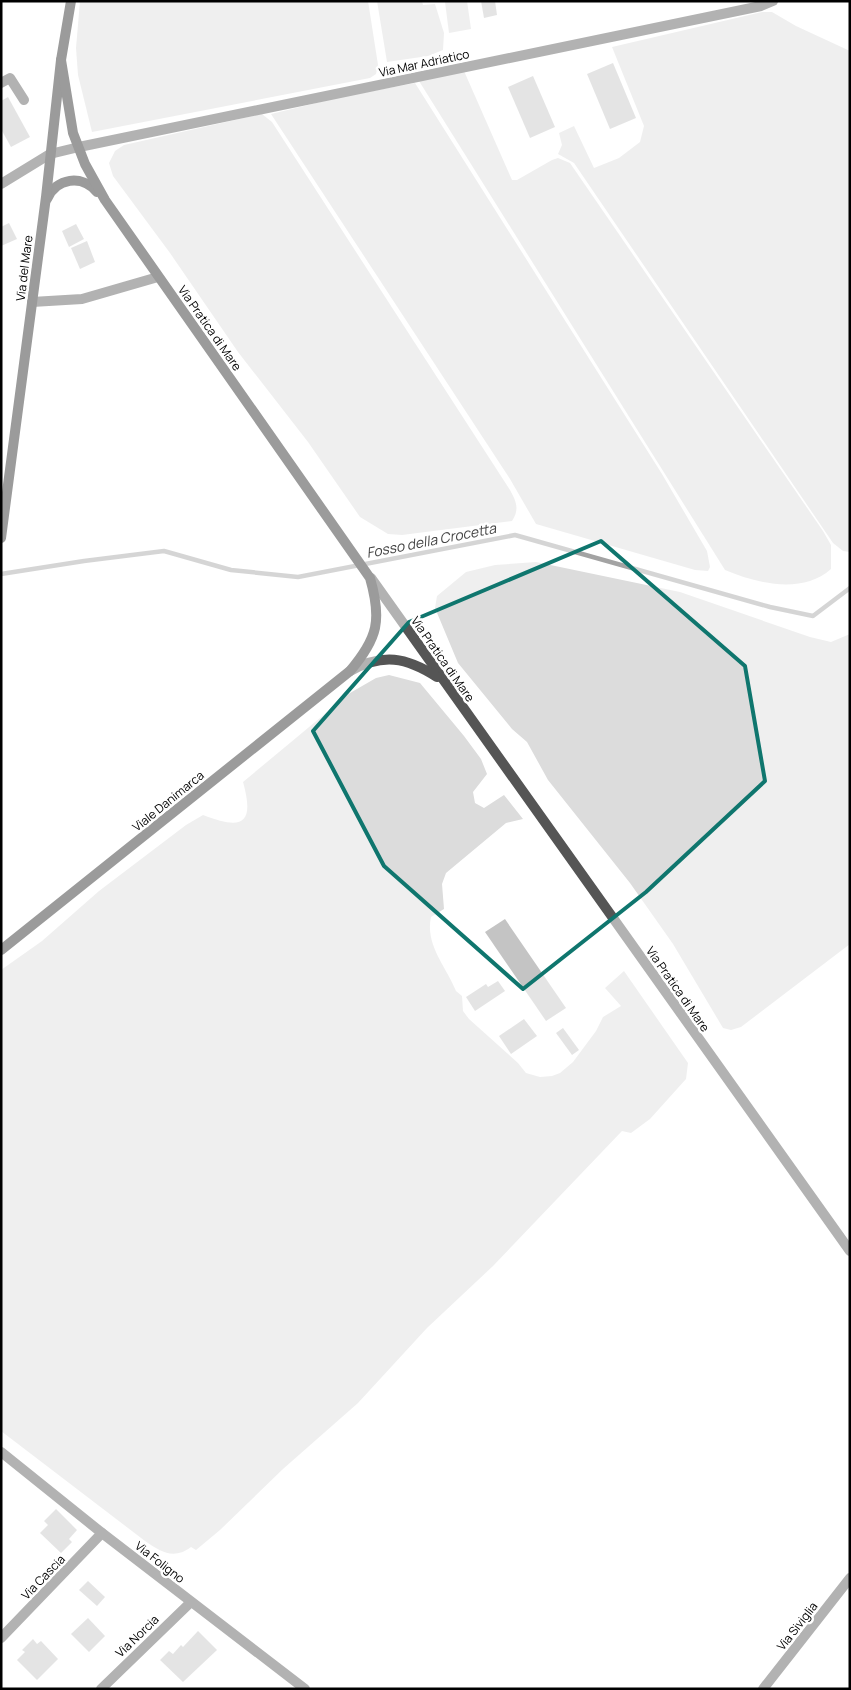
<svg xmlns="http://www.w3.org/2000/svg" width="851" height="1690" font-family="Manrope,sans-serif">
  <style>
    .green { fill: #dcdcdc }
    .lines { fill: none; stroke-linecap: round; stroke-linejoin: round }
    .stream { stroke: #a3a3a3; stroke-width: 4.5 }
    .building { fill: #c4c4c4 }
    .minor { stroke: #555; stroke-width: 10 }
    .tertiary { stroke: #555; stroke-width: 10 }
    .secondary { stroke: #222; stroke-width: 10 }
    .marked { fill: none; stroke: #0f766e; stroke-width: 4; stroke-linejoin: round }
    .labels { text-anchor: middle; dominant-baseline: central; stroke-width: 5; stroke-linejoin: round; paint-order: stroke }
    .street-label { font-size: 12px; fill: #000; stroke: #fff }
    .water-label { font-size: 14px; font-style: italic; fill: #444; stroke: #fff }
  </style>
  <rect width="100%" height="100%" fill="#fff"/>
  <g class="green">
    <polygon points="80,1 368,1 378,65 376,74 370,78 92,132 78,75 76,48"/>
    <polygon points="377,1 422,1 423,5 435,4 444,33 443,50 428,56 387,62"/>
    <polygon points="467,1 471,29 449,33 445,2"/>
    <polygon points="762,12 772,12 796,26 850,51 850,552 843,551 833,543 574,163 558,154 562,145 559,133 574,126 594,168 619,158 640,142 644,126 612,47"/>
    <path d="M 464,71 L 512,180 L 517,180 L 552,160 L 558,158 L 570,163 L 823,531 L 831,545 L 831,569 C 802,595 756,583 725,570 L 419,81 Z"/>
    <polygon points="415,83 662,474 707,551 710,567 708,571 695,570 536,524 510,479 271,114 341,97"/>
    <path d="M 262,114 L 272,122 L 510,490 C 516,501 520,509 512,521 L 402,535 L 388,534 L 360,517 L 308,442 L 238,352 L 170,253 L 113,176 L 109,163 L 115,151 L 124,145 Z"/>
    <polygon points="536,562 680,592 810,637 831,642 850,634 850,944 741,1027 731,1030 723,1028 673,944 630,883 548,780 527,742 512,729 458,663 435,608 437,596 466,572 495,565"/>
    <path d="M 389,675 L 420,683 L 464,736 L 481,759 L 487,774 L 473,792 L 475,803 L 484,808 L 504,795 L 523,819 L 506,823 L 446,873 L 442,884 L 444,909 L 431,917 C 425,945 446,966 456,991 L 462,996 L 463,1011 L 469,1019 L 518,1063 L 526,1073 L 540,1077 L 552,1076 L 560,1073 L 573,1062 L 596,1031 L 603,1017 L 621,1006 L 605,988 L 624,971 L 688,1063 L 686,1079 L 650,1119 L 631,1133 L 622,1131 L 493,1266 L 427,1328 L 358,1403 L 283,1469 L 220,1530 L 196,1550 L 191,1547 C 174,1560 161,1552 145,1541 L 1,1431 L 1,970 L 42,941 L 99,891 L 186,825 L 203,815 C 242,830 255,825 243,782 L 350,693 L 376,678 Z"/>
  </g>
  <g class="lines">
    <polyline class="stream" points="1,574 84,561 164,551 231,570 298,577 515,535 770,607 813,616 850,588"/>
  </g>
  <g class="building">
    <polygon points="481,1 495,1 497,15 484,18"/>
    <polygon points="613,63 636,118 610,129 587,74"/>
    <polygon points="533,76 555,127 530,138 508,87"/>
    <polygon points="8,97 30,137 11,147 1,129 1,101"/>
    <polygon points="9,223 17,239 1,246 1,227"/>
    <polygon points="76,224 84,239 69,247 62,231"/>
    <polygon points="87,241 95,262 80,269 71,248"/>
    <polygon points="505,919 566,1008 546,1021 485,932"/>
    <polygon points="498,981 505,991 475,1011 466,997 486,984 488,987"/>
    <polygon points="524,1019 537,1036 511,1054 499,1036"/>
    <polygon points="563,1028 579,1050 572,1055 556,1033"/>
    <polygon points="56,1509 77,1530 69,1539 72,1542 61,1553 40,1533 48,1525 44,1521"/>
    <polygon points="88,1581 105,1597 97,1606 79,1590"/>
    <polygon points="88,1618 105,1636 89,1652 71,1634"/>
    <polygon points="198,1631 217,1650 183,1682 160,1660 169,1651 173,1654 181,1645 183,1647"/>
    <polygon points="33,1639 37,1644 41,1641 58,1659 37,1680 17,1660 25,1652 22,1650"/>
  </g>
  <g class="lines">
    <g class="minor">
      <polyline points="1,83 10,78 24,100"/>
      <polyline points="1,184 50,154 79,147 761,6 773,1"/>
      <polyline points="32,302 82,299 158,277"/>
      <polyline points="1,1452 102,1533 305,1689"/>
      <polyline points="1,1638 102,1533"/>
      <polyline points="101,1689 191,1602"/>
      <polyline points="763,1689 850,1578"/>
    </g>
    <g class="tertiary">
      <polyline points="371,578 850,1251"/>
      <path d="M 350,671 C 383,653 406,657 437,677"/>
    </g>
    <g class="secondary">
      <path d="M 47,199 C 56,178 82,174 97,192"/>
      <polyline points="1,538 46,197 61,60 71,1"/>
      <path d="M 1,950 L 350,671 C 378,638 382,620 370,578 L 105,200 L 85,164 L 73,133 L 61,60"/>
    </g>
  </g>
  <path d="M0 0H851V1690H0ZM 601,541 L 745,666 L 765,781 L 646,892 L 523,989 L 384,866 L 313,731 L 409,622 Z" fill="#fff" fill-opacity=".55" fill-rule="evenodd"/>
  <path class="marked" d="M 601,541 L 745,666 L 765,781 L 646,892 L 523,989 L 384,866 L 313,731 L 409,622 Z"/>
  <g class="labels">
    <g class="street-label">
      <text transform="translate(424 63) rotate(-12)">Via Mar Adriatico</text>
      <text transform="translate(24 268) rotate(-83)">Via del Mare</text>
      <text transform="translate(210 328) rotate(55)">Via Pratica di Mare</text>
      <text transform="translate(443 659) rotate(55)">Via Pratica di Mare</text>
      <text transform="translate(168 801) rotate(-39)">Viale Danimarca</text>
      <text transform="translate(678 989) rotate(55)">Via Pratica di Mare</text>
      <text transform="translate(160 1562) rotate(38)">Via Foligno</text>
      <text transform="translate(43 1577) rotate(-46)">Via Cascia</text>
      <text transform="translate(797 1626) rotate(-52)">Via Siviglia</text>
      <text transform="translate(137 1636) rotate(-44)">Via Norcia</text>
    </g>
    <g class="water-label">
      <text transform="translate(431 540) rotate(-11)">Fosso della Crocetta</text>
    </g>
  </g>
  <rect width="851" height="1690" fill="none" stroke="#000000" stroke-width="5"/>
</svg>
